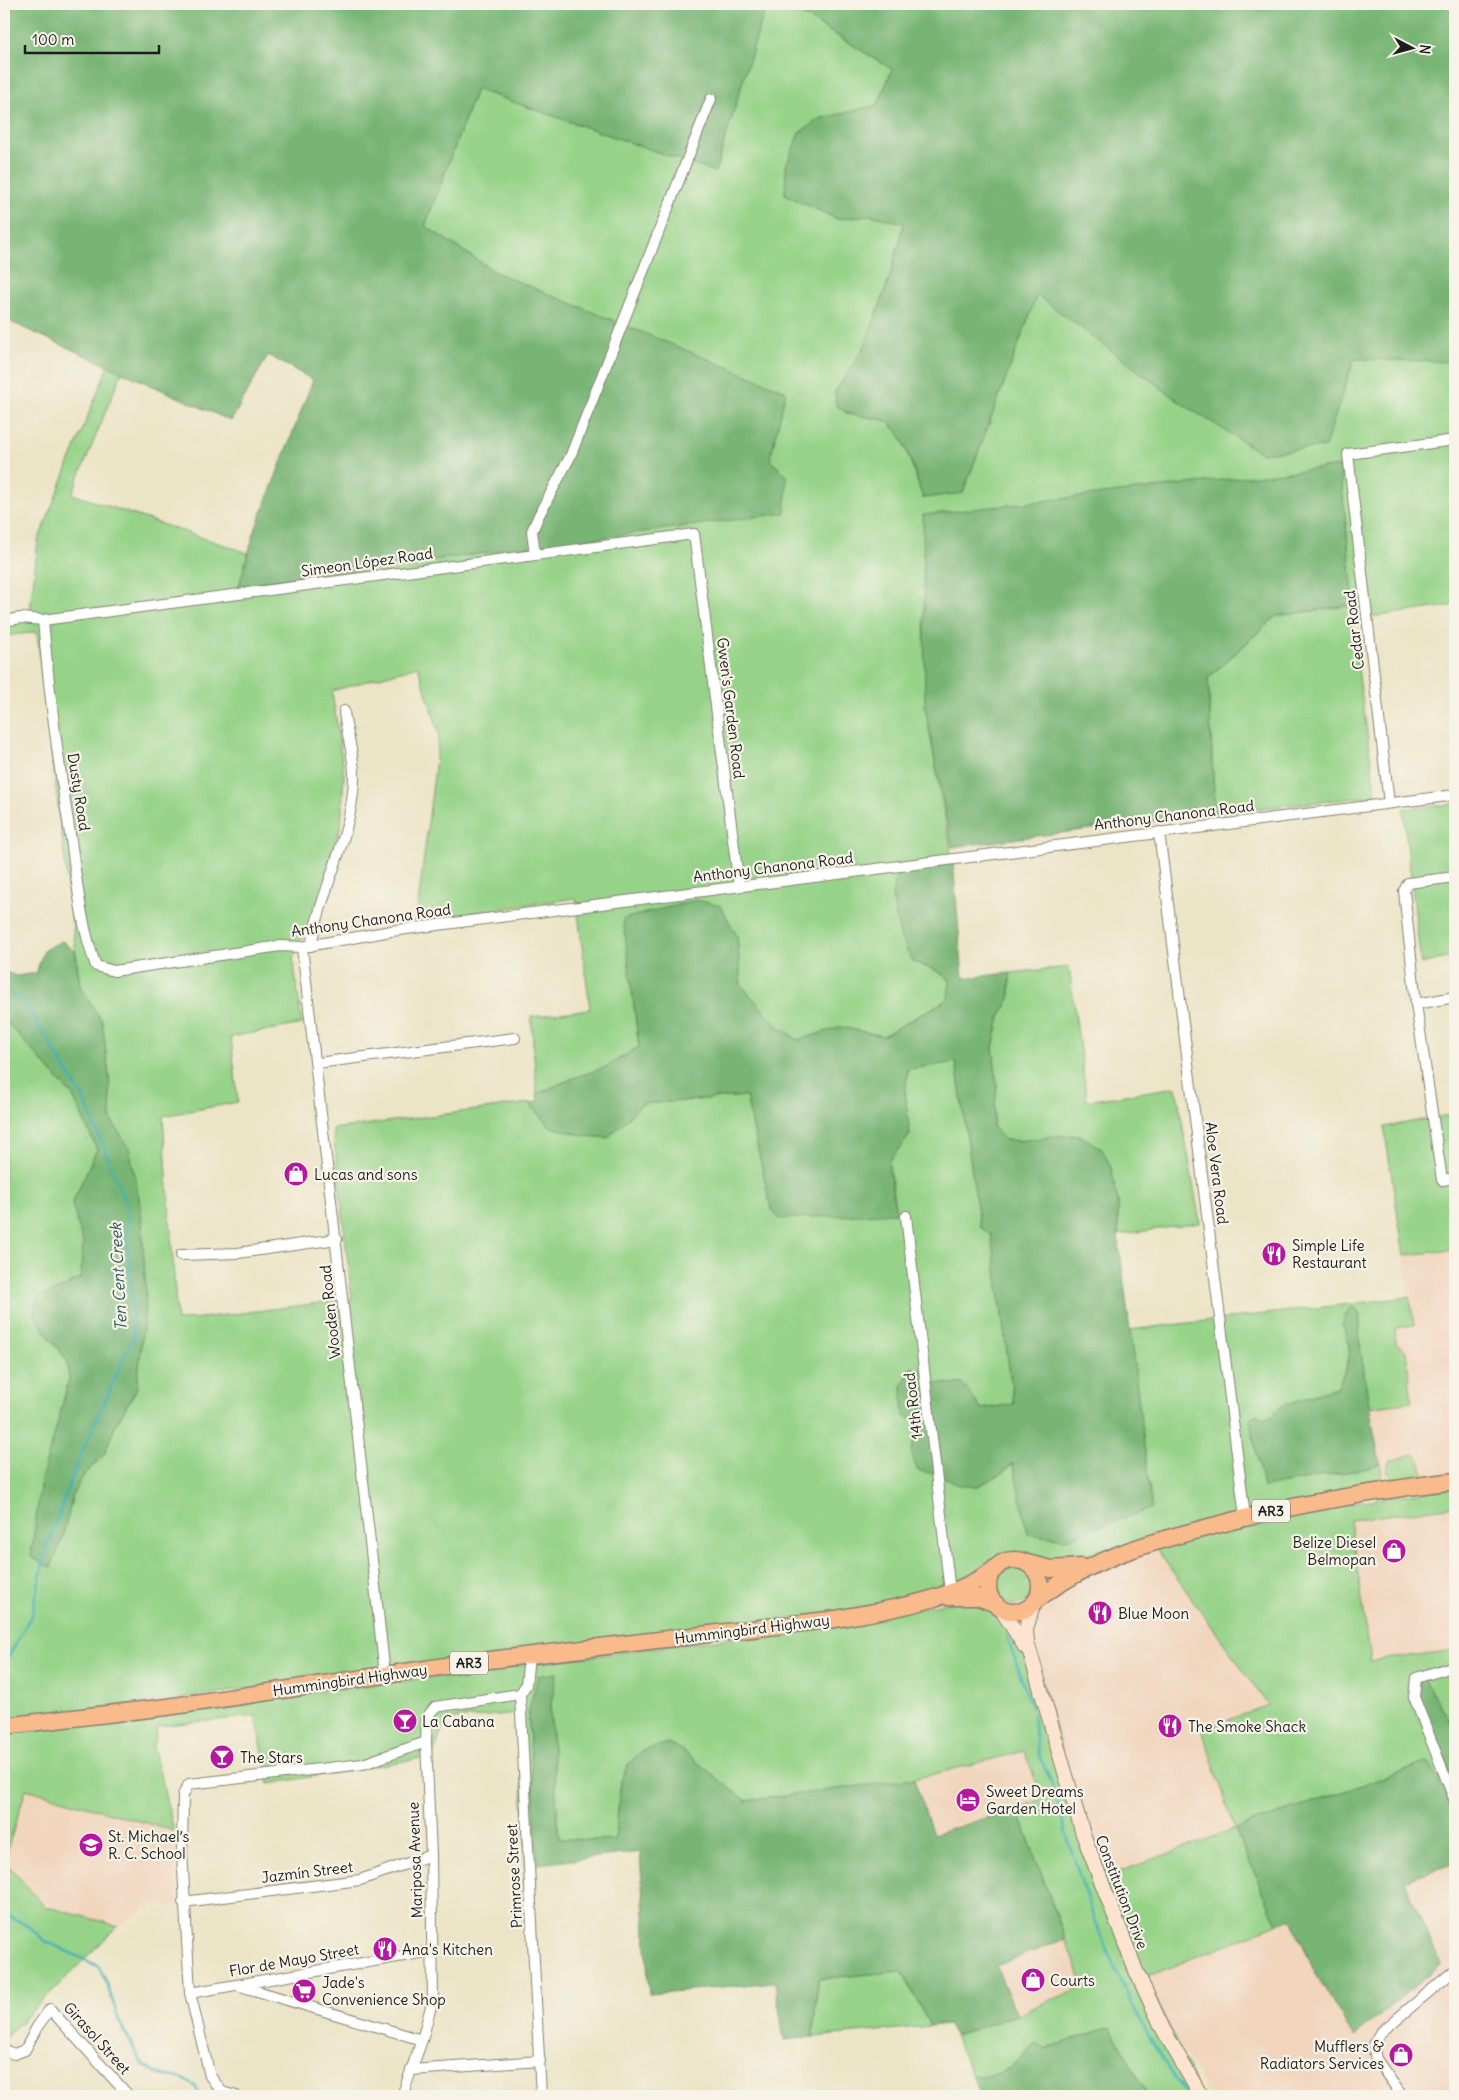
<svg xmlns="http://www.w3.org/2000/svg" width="1459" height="2100" font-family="Delius,sans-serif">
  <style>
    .built { fill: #f1d5bd }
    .green { fill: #96d388; stroke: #597852 }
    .forest { fill: #78b574; stroke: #4a6848 }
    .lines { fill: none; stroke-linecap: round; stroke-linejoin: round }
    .stream { stroke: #40b1b7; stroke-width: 2.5 }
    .minor-casing { stroke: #848071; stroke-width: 12 }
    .secondary-casing { stroke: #848071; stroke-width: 16 }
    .primary-casing { stroke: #848071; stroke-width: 19 }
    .minor { stroke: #fff; stroke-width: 10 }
    .secondary { stroke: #fde4d1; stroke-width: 14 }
    .primary { stroke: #fabb8c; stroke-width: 16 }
    .labels { text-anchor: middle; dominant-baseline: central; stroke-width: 4.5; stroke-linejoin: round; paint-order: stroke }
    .shield { fill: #f7f3e8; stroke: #5e5c59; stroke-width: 1 }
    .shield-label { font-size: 14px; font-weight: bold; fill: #1c1c1c }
    .street-label { font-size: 15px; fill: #1c1c1c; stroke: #f7f3e8 }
    .poi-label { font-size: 15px; fill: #1c1c1c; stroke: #f7f3e8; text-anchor: start }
    .water-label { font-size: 16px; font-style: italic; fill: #2a585a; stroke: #f7f3e8 }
  </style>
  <rect width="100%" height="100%" fill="#f7f3e8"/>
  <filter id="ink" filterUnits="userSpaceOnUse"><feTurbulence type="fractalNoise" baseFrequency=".02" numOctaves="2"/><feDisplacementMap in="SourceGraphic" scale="10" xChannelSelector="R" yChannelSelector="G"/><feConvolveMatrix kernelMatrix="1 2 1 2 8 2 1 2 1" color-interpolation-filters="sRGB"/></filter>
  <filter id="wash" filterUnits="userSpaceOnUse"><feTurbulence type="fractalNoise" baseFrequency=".0096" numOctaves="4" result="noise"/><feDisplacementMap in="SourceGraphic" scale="20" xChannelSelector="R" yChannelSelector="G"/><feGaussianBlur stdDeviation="1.12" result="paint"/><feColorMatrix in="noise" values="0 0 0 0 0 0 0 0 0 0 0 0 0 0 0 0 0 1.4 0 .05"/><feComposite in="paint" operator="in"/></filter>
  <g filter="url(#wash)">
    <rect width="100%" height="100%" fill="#ece4c6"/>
    <g class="built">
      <polygon points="1455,1250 1455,1474 1421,1479 1419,1458 1414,1454 1389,1461 1387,1470 1393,1481 1378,1485 1369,1408 1412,1402 1396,1343 1395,1328 1414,1325 1404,1255"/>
      <polygon points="1455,1506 1455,1650 1371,1661 1350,1519"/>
      <polygon points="1155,1547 1268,1705 1202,1730 1235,1829 1108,1876 1070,1779 1029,1640 1036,1612 1065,1584"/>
      <polygon points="1024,1750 1043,1799 933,1835 914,1779"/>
      <polygon points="26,1789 174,1831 177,1906 152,1904 118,1926 44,1907 4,1860"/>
      <polygon points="1455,1863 1455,2096 1210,2096 1169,2026 1146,1977 1292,1918 1314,1971 1404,1880"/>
      <polygon points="1065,1939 1083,1986 1017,2015 996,1966"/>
    </g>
    <g class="green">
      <path d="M 740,4 L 791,4 L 790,7 L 892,69 L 878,105 L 819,119 L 837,219 L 870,215 L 904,223 L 891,274 L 865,346 L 835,392 L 846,413 L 886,420 L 901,435 L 923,498 L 963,493 L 1037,294 L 1181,403 L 1324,447 L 1354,359 L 1455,362 L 1455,605 L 1351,620 L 1376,796 L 1215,813 L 1208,678 L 1276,616 L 1354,605 L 1340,466 L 925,707 L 953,863 L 913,961 L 935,970 L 950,980 L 948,999 L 883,1036 L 841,1027 L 798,1040 L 778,1026 L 741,985 L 737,936 L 624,919 L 639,1047 L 606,1067 L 576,1077 L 537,1094 L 531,1017 L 590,1009 L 576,898 L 416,921 L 439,734 L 418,666 L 332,691 L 344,774 L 341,826 L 306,932 L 293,958 L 302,1024 L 231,1037 L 238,1102 L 163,1116 L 177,1321 L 352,1299 L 333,1129 L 529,1103 L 551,1127 L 607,1138 L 642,1104 L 746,1096 L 771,1208 L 893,1190 L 888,1162 L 910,1135 L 905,1093 L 908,1069 L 956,1062 L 980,1227 L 991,1234 L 1014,1404 L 981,1409 L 963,1384 L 902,1386 L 904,1415 L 919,1422 L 1000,1475 L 1014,1463 L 1028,1534 L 1151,1508 L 1129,1330 L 1410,1297 L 1414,1325 L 1395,1328 L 1396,1343 L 1406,1351 L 1412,1402 L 1369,1408 L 1359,1339 L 1360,1314 L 1342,1325 C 1355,1350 1349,1363 1337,1387 L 1282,1406 L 1272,1415 L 1263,1419 L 1263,1487 L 1374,1467 L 1380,1463 L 1382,1474 L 1378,1485 L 1119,1546 L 1080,1562 L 1039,1561 L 1027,1554 L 1009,1553 L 994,1560 L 977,1575 L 965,1581 L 888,1604 L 813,1616 L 4,1721 L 4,1019 L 73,1096 L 97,1149 L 72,1204 L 83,1242 L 81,1277 L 63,1288 L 38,1297 L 49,1337 L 67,1360 L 69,1379 L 55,1433 L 41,1480 L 31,1557 L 63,1536 L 73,1494 L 85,1473 L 104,1455 L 115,1426 L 137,1388 L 146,1296 L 141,1209 L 129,1147 L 111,1120 L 109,1077 L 102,1021 L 80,986 L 37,632 L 4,636 L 4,613 L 30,611 L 38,541 L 108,366 L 122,372 L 72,494 L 248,553 L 239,586 L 497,273 L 425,226 L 476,89 L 715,172 L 764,12 Z"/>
      <polygon points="1455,804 1455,956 1421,964 1403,809"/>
      <path d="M 1069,967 L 1087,1101 L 1176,1087 L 1200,1223 L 1118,1235 L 1118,1201 L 1080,1135 C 1055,1136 1030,1142 1005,1140 L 993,1126 L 997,1086 L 993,1047 L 1000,1017 L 1010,998 L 1010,973 Z"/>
      <polygon points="1455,1114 1455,1250 1404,1255 1384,1127"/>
      <path d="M 1414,1454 C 1422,1460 1424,1470 1421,1479 L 1393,1481 L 1387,1470 L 1389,1461 Z"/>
      <path d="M 1455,1487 L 1455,1506 L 1350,1520 L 1371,1661 L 1455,1650 L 1455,1728 L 1433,1693 L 1418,1681 L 1419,1696 L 1455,1786 L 1455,1814 L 1429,1762 L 1235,1829 L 1277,1924 L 1146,1977 L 1201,2096 L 1148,2096 L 1110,2027 L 1044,2050 L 1035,2043 C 1014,2065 1004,2079 972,2075 L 954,2036 L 1017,2015 L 1083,1986 L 1017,1808 L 1043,1799 L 1024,1751 L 914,1779 L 745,1801 L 682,1750 L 667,1743 L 621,1780 L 615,1840 L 559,1839 L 550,1708 L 557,1673 L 528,1712 L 538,1864 L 526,1865 L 519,1713 L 445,1720 L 433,1756 L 269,1784 L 256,1716 L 158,1726 L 153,1746 L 174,1831 L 26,1789 L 4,1860 L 44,1906 L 118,1926 L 6,2037 L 4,2036 L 4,1733 L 816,1627 L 939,1604 L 971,1600 L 996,1612 L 1015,1641 L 1021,1656 L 1033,1652 L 1070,1779 L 1108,1876 L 1235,1829 L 1202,1730 L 1268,1705 L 1155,1547 L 1305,1510 Z"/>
      <circle cx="1015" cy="1586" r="19"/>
      <polygon points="902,1971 930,2026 813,2037 818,1979"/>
    </g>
    <g class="forest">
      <polygon points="4,4 740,4 764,12 715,172 476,89 425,226 497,273 786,391 770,460 787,476 785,513 239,586 254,533 313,380 268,355 231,421 4,319"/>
      <path d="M 791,4 L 1455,4 L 1455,362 L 1354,359 L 1325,447 L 1261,453 L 1181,403 L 1037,295 L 963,493 L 923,498 C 916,478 904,425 883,420 C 864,415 851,418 836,405 L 835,392 L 865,346 L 891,274 L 904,223 L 870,215 L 837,219 L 785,195 L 786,166 L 799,133 L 819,119 L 878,105 L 892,69 L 790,7 Z"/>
      <polygon points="1340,466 1354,605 1276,616 1208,678 1215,813 952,847 925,707 923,515"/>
      <polygon points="953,863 963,978 1010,973 1010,998 1000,1017 993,1047 997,1086 993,1126 1005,1140 1021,1141 1053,1136 1080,1135 1102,1149 1111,1167 1118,1201 1118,1235 1152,1508 1065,1539 1028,1534 1013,1463 1000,1475 976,1487 956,1484 940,1475 918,1471 911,1453 919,1422 904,1416 902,1386 911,1367 926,1372 929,1383 963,1384 981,1409 1014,1404 991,1234 980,1227 956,1062 908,1069 905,1093 910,1135 888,1162 896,1213 779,1219 771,1208 746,1096 642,1104 608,1138 585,1136 551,1127 529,1103 538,1102 537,1094 576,1077 606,1067 639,1047 623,919 696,900 721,906 737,936 741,985 778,1026 798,1040 841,1027 883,1036 948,999 950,980 935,970 913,962 900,936 892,896 897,874"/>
      <polygon points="62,941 75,951 80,986 102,1021 109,1077 111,1120 129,1147 141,1209 146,1296 137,1388 115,1426 104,1455 85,1473 73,1494 63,1536 51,1568 31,1557 41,1480 55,1433 69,1379 67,1360 49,1337 33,1312 38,1297 63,1288 81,1277 83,1242 72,1204 97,1149 73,1096 4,1019 4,971 16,976 36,973 44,950"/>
      <path d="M 1351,1308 L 1356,1308 C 1363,1318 1358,1333 1360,1345 C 1365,1384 1372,1423 1380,1463 L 1374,1467 L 1263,1487 L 1250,1420 L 1252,1416 L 1257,1414 L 1263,1419 L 1272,1415 L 1282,1406 L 1337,1387 C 1349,1364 1355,1350 1342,1325 L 1347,1312 Z"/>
      <polygon points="557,1673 550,1708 559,1839 615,1840 621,1780 628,1764 642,1751 668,1743 682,1750 746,1801 914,1779 933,1835 1017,1808 1065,1939 996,1966 1017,2015 954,2036 949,2024 930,2026 902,1971 818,1979 813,2037 784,2040 775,1982 649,1994 640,1852 538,1864 528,1712 538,1676"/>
      <polygon points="1424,1679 1455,1728 1455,1786 1419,1696 1418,1681"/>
      <polygon points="1429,1762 1455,1814 1455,1863 1404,1880 1441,1965 1354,2037 1314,1971 1292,1919 1277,1924 1235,1829"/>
      <path d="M 1110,2027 L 1148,2096 L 981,2096 L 972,2075 C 1005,2079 1014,2065 1035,2043 L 1045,2049 Z"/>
    </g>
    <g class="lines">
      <g class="stream">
        <polyline points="4,990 23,1000 84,1099 126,1204 134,1336 78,1461 47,1546 32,1614 4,1665"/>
        <polyline points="1007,1636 1031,1707"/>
        <path d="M 1033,1714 C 1034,1728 1035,1742 1039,1755 C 1043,1766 1050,1776 1053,1787 C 1083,1898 1120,2002 1187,2096"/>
        <polyline points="4,1914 27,1925 45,1941 98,1966 106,1981 120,2023 143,2065 156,2073 183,2079 195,2086 202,2096"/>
      </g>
    </g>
  </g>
  <g filter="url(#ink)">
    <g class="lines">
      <defs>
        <g id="minor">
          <polyline points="535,554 532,531 539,515 570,457 711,99"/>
          <path d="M 43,620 C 49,694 59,767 71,840 C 77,882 81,926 96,966 L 114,971 L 280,946 L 302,947 L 391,931 L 1455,795"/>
          <polyline points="4,621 21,618 43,620 694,534 739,886"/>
          <polyline points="1389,803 1348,454 1455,440"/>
          <polyline points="1159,832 1245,1517"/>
          <polyline points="1455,877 1408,883 1404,891 1416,1004 1442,1180 1455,1178"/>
          <path d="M 311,946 C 321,889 352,837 354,779 C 355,756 346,733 344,711"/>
          <polyline points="302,947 385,1674"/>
          <polyline points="1416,1004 1455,997"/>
          <polyline points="317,1063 515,1038"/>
          <polyline points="906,1216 950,1592"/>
          <polyline points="181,1255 238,1253 337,1239"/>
          <polyline points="529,1656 526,1685 520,1694 541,2096"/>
          <polyline points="1455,1666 1416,1678 1414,1697 1455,1801"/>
          <polyline points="183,1902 360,1880 431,1855"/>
          <polyline points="240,1986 422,2040"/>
          <polyline points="190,1993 432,1951"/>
          <polyline points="4,2050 14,2054 25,2050 37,2027 50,2009 129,2096"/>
          <polyline points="411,2070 540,2061"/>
          <polyline points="236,2096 222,2092 210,2076 190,1993 182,1852 183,1795 189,1784 363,1764 426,1742"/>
          <polyline points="402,2096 422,2040 433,1999 431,1855 426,1742 427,1717 435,1707 520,1694"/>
          <polyline points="1402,2096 1376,2059 1373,2045 1380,2033 1455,1970"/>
        </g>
        <g id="secondary">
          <polyline points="1033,1604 1026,1630 1027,1642 1083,1834 1136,1971 1163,2029 1201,2096"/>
          <polyline points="1001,1609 1025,1647"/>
        </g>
        <g id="primary">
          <circle cx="1014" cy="1586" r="26"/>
          <polyline points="1027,1563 1051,1569 1081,1567"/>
          <polyline points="949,1597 978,1597 996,1604"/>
          <path d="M 1036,1600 C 1092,1558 1144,1544 1209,1527 C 1290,1505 1372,1491 1455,1481"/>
          <path d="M 4,1726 L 167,1707 L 473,1662 L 836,1619 C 890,1609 950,1602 996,1568"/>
        </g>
      </defs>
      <use href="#minor" class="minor-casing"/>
      <use href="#secondary" class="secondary-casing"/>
      <use href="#primary" class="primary-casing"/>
      <use href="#minor" class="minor"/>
      <use href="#secondary" class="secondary"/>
      <use href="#primary" class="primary"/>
    </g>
  </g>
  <defs>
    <symbol id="shop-disc" viewBox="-11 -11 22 22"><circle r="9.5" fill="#b5179e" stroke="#f7f3e8"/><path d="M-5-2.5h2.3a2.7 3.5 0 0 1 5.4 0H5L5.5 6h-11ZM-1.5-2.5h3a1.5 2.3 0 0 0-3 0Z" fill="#fff"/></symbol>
    <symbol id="restaurant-disc" viewBox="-11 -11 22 22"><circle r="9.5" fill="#b5179e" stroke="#f7f3e8"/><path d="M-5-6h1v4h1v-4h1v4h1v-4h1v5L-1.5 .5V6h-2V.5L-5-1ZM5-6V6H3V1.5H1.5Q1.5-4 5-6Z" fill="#fff"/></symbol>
    <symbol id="bar-disc" viewBox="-11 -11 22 22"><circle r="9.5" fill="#b5179e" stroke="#f7f3e8"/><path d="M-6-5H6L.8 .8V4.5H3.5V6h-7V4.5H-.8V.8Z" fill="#fff"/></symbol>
    <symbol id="hotel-disc" viewBox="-11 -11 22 22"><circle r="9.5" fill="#b5179e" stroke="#f7f3e8"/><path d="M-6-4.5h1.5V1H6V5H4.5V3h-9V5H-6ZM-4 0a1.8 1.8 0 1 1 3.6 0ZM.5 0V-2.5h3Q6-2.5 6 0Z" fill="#fff"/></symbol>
    <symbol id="school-disc" viewBox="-11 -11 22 22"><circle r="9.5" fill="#b5179e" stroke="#f7f3e8"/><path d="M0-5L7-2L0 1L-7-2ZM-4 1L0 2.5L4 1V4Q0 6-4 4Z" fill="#fff"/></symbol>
    <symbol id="supermarket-disc" viewBox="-11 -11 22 22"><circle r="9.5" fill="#b5179e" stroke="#f7f3e8"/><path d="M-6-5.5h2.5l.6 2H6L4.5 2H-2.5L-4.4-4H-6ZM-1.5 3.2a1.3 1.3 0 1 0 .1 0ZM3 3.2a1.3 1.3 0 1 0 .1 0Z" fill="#fff"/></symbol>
  </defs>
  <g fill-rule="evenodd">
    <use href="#shop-disc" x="282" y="1160" width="28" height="28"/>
    <use href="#restaurant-disc" x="1260" y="1240" width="28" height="28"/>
    <use href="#shop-disc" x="1380" y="1537" width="28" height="28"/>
    <use href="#restaurant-disc" x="1086" y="1599" width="28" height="28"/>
    <use href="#bar-disc" x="391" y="1707" width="28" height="28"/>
    <use href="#restaurant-disc" x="1156" y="1712" width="28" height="28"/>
    <use href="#bar-disc" x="208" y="1743" width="28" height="28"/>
    <use href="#hotel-disc" x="954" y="1786" width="28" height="28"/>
    <use href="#school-disc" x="77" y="1831" width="28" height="28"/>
    <use href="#restaurant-disc" x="371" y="1935" width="28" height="28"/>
    <use href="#shop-disc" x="1019" y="1966" width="28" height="28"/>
    <use href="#supermarket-disc" x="290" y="1977" width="28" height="28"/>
    <use href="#shop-disc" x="1387" y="2041" width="28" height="28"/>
  </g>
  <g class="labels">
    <g class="shield">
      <rect x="1252" y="1499.5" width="38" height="23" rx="4"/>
      <rect x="450" y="1651.5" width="38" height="23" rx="4"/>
    </g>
    <g class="shield-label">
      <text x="1271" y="1511">AR3</text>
      <text x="469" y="1663">AR3</text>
    </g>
    <g class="street-label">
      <text transform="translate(367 562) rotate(-8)">Simeon López Road</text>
      <text transform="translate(1354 630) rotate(-97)">Cedar Road</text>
      <text transform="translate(731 708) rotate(83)">Gwen's Garden Road</text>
      <text transform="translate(79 792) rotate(81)">Dusty Road</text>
      <text transform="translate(1174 815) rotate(-7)">Anthony Chanona Road</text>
      <text transform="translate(773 867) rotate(-7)">Anthony Chanona Road</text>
      <text transform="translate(371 920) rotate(-8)">Anthony Chanona Road</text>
      <text transform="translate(1217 1173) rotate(83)">Aloe Vera Road</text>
      <text transform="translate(330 1312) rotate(-96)">Wooden Road</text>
      <text transform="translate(913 1406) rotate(-97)">14th Road</text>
      <text transform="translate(752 1629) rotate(-7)">Hummingbird Highway</text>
      <text transform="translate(350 1680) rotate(-8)">Hummingbird Highway</text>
      <text transform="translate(415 1860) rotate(-92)">Mariposa Avenue</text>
      <text transform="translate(307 1872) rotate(-7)">Jazmín Street</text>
      <text transform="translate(514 1876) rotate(-93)">Primrose Street</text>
      <text transform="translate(1122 1892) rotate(69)">Constitution Drive</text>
      <text transform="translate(294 1960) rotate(-10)">Flor de Mayo Street</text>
      <text transform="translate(97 2038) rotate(48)">Girasol Street</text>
    </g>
    <g class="poi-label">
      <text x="314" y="1174">Lucas and sons</text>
      <text x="1292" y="1245">Simple Life<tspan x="1292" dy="17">Restaurant</tspan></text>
      <text x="1376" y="1542" text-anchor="end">Belize Diesel<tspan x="1376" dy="17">Belmopan</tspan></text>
      <text x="1118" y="1613">Blue Moon</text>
      <text x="422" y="1721">La Cabana</text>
      <text x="1188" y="1726">The Smoke Shack</text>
      <text x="240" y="1757">The Stars</text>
      <text x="986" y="1791">Sweet Dreams<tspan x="986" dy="17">Garden Hotel</tspan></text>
      <text x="108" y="1836">St. Michael’s<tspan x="108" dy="17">R. C. School</tspan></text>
      <text x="402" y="1949">Ana's Kitchen</text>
      <text x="1050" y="1980">Courts</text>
      <text x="322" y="1982">Jade's<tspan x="322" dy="17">Convenience Shop</tspan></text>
      <text x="1384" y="2046" text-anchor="end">Mufflers &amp;<tspan x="1384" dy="17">Radiators Services</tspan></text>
    </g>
    <g class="water-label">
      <text transform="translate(118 1277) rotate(-93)">Ten Cent Creek</text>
    </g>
  </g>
  <rect width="1459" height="2100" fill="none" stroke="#f7f3e8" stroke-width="20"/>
  <g transform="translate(1412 48) rotate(96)" stroke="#f7f3e8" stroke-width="4" paint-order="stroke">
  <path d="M0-4L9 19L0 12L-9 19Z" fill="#1c1c1c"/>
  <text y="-8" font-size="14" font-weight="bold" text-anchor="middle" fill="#1c1c1c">N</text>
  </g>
  <path d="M25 45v8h134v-8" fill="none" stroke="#1c1c1c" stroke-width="2.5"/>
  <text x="32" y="45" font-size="15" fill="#1c1c1c" stroke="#f7f3e8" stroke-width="4" paint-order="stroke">100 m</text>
</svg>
